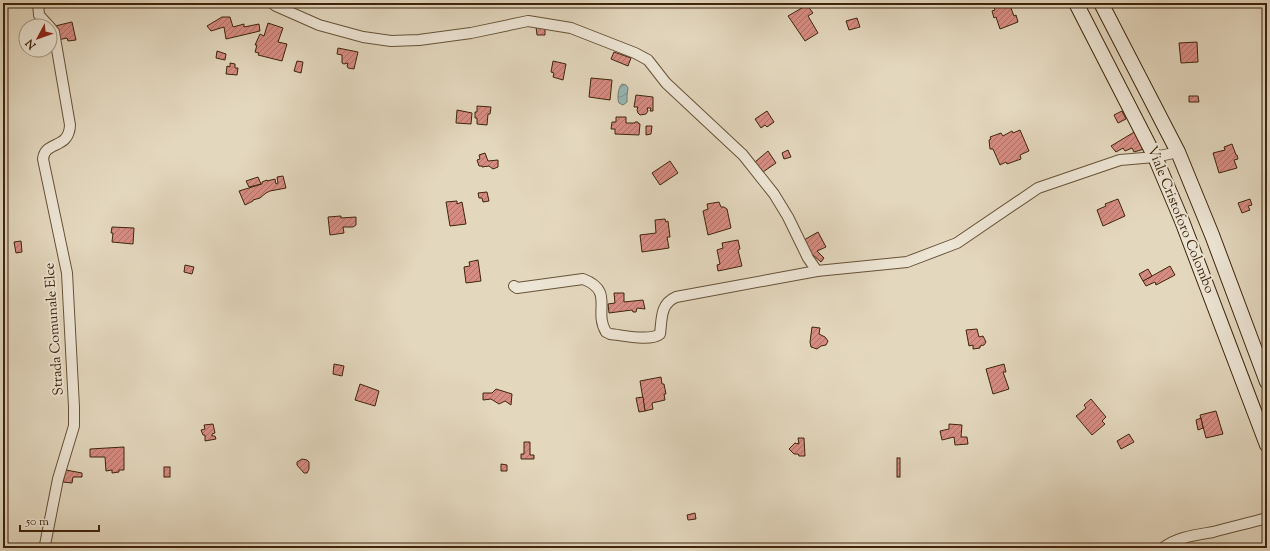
<svg xmlns="http://www.w3.org/2000/svg" width="1270" height="551" font-family="'Sorts Mill Goudy',serif">
  <style>
    .water { fill: url(#water-waves); stroke: #737d72 }
    .building { fill: url(#building-hatch); stroke: #3e250a }
    .lines { fill: none; stroke-linecap: round; stroke-linejoin: round }
    .minor-casing { stroke: #675237; stroke-width: 12 }
    .secondary-casing { stroke: #3e250a; stroke-width: 16 }
    .minor { stroke: #ede5d5; stroke-width: 10 }
    .secondary { stroke: #ede5d5; stroke-width: 14 }
    .labels { text-anchor: middle; dominant-baseline: central; stroke-width: 4; stroke-linejoin: round; paint-order: stroke }
    .street-label { font-size: 14px; fill: #3e250a; stroke: #ede5d5 }
  </style>
  <defs>
    <pattern id="water-waves" width="16" height="10" patternUnits="userSpaceOnUse"><rect width="16" height="10" fill="#97b8b8"/><path d="M0 5q4-4 8 0t8 0" fill="none" stroke="#7d9594"/></pattern>
    <pattern id="building-hatch" width="6" height="6" patternUnits="userSpaceOnUse"><rect width="6" height="6" fill="#d78c82"/><path d="M-1 1l2-2M0 6l6-6M5 7l2-2" fill="none" stroke="#b07269"/></pattern>
  </defs>
  <rect width="100%" height="100%" fill="#e3d7be"/>
  <filter id="stains"><feTurbulence type="fractalNoise" baseFrequency=".005" numOctaves="4"/><feColorMatrix values="0 0 0 0 .2 0 0 0 0 .09 0 0 0 0 .02 0 0 0 .5 -.17"/></filter>
  <radialGradient id="worn" r=".72"><stop offset=".6" stop-color="#630" stop-opacity="0"/><stop offset="1" stop-color="#630" stop-opacity=".3"/></radialGradient>
  <path class="water" d="M 622,84 L 626,85 L 628,88 L 627,95 L 627,102 L 623,105 L 619,103 C 617,99 618,87 622,84 Z"/>
  <g class="building">
    <polygon points="1004,3 1009,3 1014,16 1016,15 1018,22 1000,29 996,17 994,18 992,11 995,10 994,7"/>
    <polygon points="807,5 813,13 808,16 818,33 805,41 788,16"/>
    <polygon points="222,17 230,17 233,27 244,24 244,27 259,24 260,31 226,39 224,27 211,31 207,26"/>
    <polygon points="857,18 860,27 849,30 846,21"/>
    <polygon points="72,22 76,40 68,41 67,38 58,40 55,26"/>
    <polygon points="268,23 283,28 278,42 287,44 282,61 258,55 259,53 255,52 257,45 255,45 260,34 264,36"/>
    <polygon points="536,27 545,28 545,35 537,35"/>
    <polygon points="1197,42 1198,62 1181,63 1179,43"/>
    <polygon points="338,48 358,52 354,69 348,68 347,66 348,63 344,64 342,63 342,55 337,54"/>
    <polygon points="217,51 226,54 225,60 216,58"/>
    <polygon points="614,52 631,58 628,66 611,59"/>
    <polygon points="297,61 303,62 301,73 294,71"/>
    <polygon points="553,61 566,64 563,80 553,77 554,73 551,72"/>
    <polygon points="230,63 235,64 235,68 238,68 237,75 226,74 227,66 230,67"/>
    <polygon points="591,78 612,80 610,100 589,97"/>
    <polygon points="636,95 653,97 653,111 650,111 651,108 647,108 648,111 646,114 640,115 638,113 637,110 638,107 634,107"/>
    <polygon points="1189,96 1198,96 1199,102 1189,102"/>
    <polygon points="477,106 491,107 490,114 488,114 487,125 477,124 477,118 475,118 475,112 477,112"/>
    <polygon points="457,110 472,113 471,124 456,123"/>
    <polygon points="767,111 774,122 767,127 765,125 761,128 755,119"/>
    <polygon points="1122,111 1126,119 1118,123 1114,115"/>
    <polygon points="616,117 626,117 626,123 635,123 635,122 638,122 638,123 640,124 639,135 615,134 615,129 611,129 612,122 616,122"/>
    <polygon points="646,126 652,126 651,134 646,135"/>
    <polygon points="1020,130 1029,151 1020,155 1021,159 1007,164 1006,162 1000,165 993,149 990,149 989,140 991,139 990,137 1001,133 1003,136 1012,131 1013,133"/>
    <polygon points="1136,131 1144,149 1134,152 1132,148 1125,151 1123,148 1116,152 1111,146"/>
    <polygon points="1232,144 1236,155 1237,155 1238,159 1234,160 1237,168 1219,173 1213,153 1225,150 1224,147"/>
    <polygon points="788,150 791,157 784,159 782,153"/>
    <polygon points="768,151 776,163 763,172 755,162"/>
    <polygon points="485,153 488,161 498,160 498,167 493,169 489,166 482,167 482,166 479,166 477,160 480,159 479,155"/>
    <polygon points="670,161 678,173 660,185 652,173"/>
    <polygon points="283,176 286,188 270,191 266,193 260,198 253,200 253,201 245,205 239,191 262,184 262,182 267,180 267,181 275,179 276,184 278,183 277,177"/>
    <polygon points="258,177 261,184 249,187 246,181"/>
    <polygon points="487,192 489,201 483,202 482,198 479,198 478,193"/>
    <polygon points="1118,199 1125,216 1103,226 1097,210 1106,206 1105,204"/>
    <polygon points="1250,199 1252,205 1248,206 1250,210 1242,213 1238,203"/>
    <polygon points="457,201 457,204 462,202 466,224 450,226 446,202"/>
    <polygon points="719,202 721,207 724,207 727,209 731,228 708,235 703,211 708,209 707,204"/>
    <polygon points="341,216 341,218 356,217 356,225 353,227 343,227 344,233 330,235 328,217"/>
    <polygon points="665,219 666,222 668,221 670,237 667,237 669,248 642,252 640,235 656,233 655,220"/>
    <polygon points="112,227 134,228 133,244 112,242 113,233 111,233"/>
    <polygon points="818,232 826,247 817,251 824,258 821,262 813,255 812,256 804,240"/>
    <polygon points="738,240 740,249 738,250 742,266 718,271 717,265 720,264 717,250 723,248 722,243"/>
    <polygon points="21,241 22,252 16,253 14,242"/>
    <polygon points="478,260 481,281 466,283 464,267 470,266 469,262"/>
    <polygon points="185,265 194,267 192,274 184,272"/>
    <polygon points="1170,266 1175,275 1156,285 1155,282 1146,286 1143,281"/>
    <polygon points="1148,269 1152,276 1143,281 1139,274"/>
    <polygon points="614,293 624,293 624,302 643,300 645,309 637,308 636,312 633,312 632,310 609,313 608,304 615,303"/>
    <polygon points="812,327 820,328 819,334 825,337 828,341 826,345 821,346 817,349 811,347 810,342"/>
    <polygon points="977,329 979,337 983,336 986,342 984,345 980,346 980,348 973,349 973,345 969,346 966,330"/>
    <polygon points="334,364 344,366 342,376 333,374"/>
    <polygon points="1004,364 1006,372 1003,372 1009,389 993,394 986,369"/>
    <polygon points="661,377 662,384 664,384 666,394 664,394 665,400 652,403 653,409 645,411 640,381"/>
    <polygon points="360,384 379,391 375,406 355,400"/>
    <polygon points="496,389 512,394 511,405 505,401 499,404 491,399 483,400 483,393 492,393"/>
    <polygon points="643,397 645,411 639,412 636,398"/>
    <polygon points="1091,399 1106,417 1102,421 1105,424 1092,435 1076,416 1086,408 1084,405"/>
    <polygon points="1216,411 1223,434 1206,438 1200,415"/>
    <polygon points="1201,418 1203,428 1198,430 1196,420"/>
    <polygon points="213,424 215,433 212,434 212,436 215,436 216,439 205,441 205,435 203,435 201,430 205,429 204,425"/>
    <polygon points="949,424 962,425 961,437 967,437 968,444 955,445 954,437 942,440 940,431 949,429"/>
    <polygon points="1129,434 1134,442 1121,449 1117,441"/>
    <polygon points="798,438 804,438 805,456 799,456 798,454 794,454 789,449 795,443 799,444"/>
    <polygon points="524,442 530,442 530,455 534,455 534,459 521,459 521,454 524,454"/>
    <polygon points="124,447 124,470 119,470 119,472 112,473 112,470 106,471 105,457 90,457 90,449"/>
    <rect x="897" y="458" width="3" height="19"/>
    <polygon points="302,459 307,460 309,462 309,469 307,473 304,473 297,465 297,462"/>
    <polygon points="501,464 507,465 507,471 501,471"/>
    <rect x="164" y="467" width="6" height="10"/>
    <polygon points="66,470 82,473 82,477 73,477 72,483 63,482"/>
    <polygon points="695,513 696,519 688,520 687,515"/>
  </g>
  <g class="lines">
    <defs>
      <g id="minor">
        <polyline points="38,3 39,15 49,26"/>
        <polyline points="272,3 276,6 319,25 363,37 391,41 419,40 471,33 528,21 571,28 635,53 648,60 666,83 743,155 774,194 788,217 808,258 817,271"/>
        <path d="M 514,286 L 517,288 L 583,279 C 615,291 593,311 606,332 L 610,334 C 622,335 650,342 660,334 C 662,319 660,304 676,297 L 817,271 L 907,262 L 957,243 L 1038,188 L 1120,160 L 1155,157 L 1178,152"/>
        <path d="M 45,548 L 45,545 L 58,479 L 74,426 L 74,407 L 67,273 L 43,159 C 45,140 69,150 70,125 L 54,32 L 50,27"/>
        <path d="M 1163,548 C 1177,537 1196,535 1213,532 C 1231,527 1249,523 1267,518"/>
      </g>
      <g id="secondary">
        <polyline points="1076,3 1155,157 1182,221 1267,445"/>
        <polyline points="1101,3 1178,152 1212,235 1267,382"/>
      </g>
    </defs>
    <use href="#minor" class="minor-casing"/>
    <use href="#secondary" class="secondary-casing"/>
    <use href="#minor" class="minor"/>
    <use href="#secondary" class="secondary"/>
  </g>
  <g class="labels">
    <g class="street-label">
      <text transform="translate(1180 220) rotate(68)">Viale Cristoforo Colombo</text>
      <text transform="translate(55 329) rotate(-94)">Strada Comunale Elce</text>
    </g>
  </g>
  <rect width="1270" height="551" fill="none" stroke="#e3d7be" stroke-width="16"/>
  <rect x="4" y="4" width="1262" height="543" fill="none" stroke="#3e250a" stroke-width="2"/>
  <rect x="8" y="8" width="1254" height="535" fill="none" stroke="#3e250a"/>
  <g transform="translate(38 38) rotate(229)"><circle r="19" fill="#ede5d5" stroke="#a79884"/>
  <path d="M0-3L7 15L0 10L-7 15Z" fill="#8f2418"/>
  <text y="-6" font-size="11" font-weight="bold" text-anchor="middle" fill="#3e250a">N</text>
  </g>
  <path d="M20 525v6h79v-6" fill="none" stroke="#3e250a" stroke-width="2"/>
  <text x="26" y="525" font-size="12" fill="#3e250a" stroke="#ede5d5" stroke-width="3" paint-order="stroke">50 m</text>
  <rect width="100%" height="100%" filter="url(#stains)"/>
  <rect width="100%" height="100%" fill="url(#worn)"/>
</svg>
